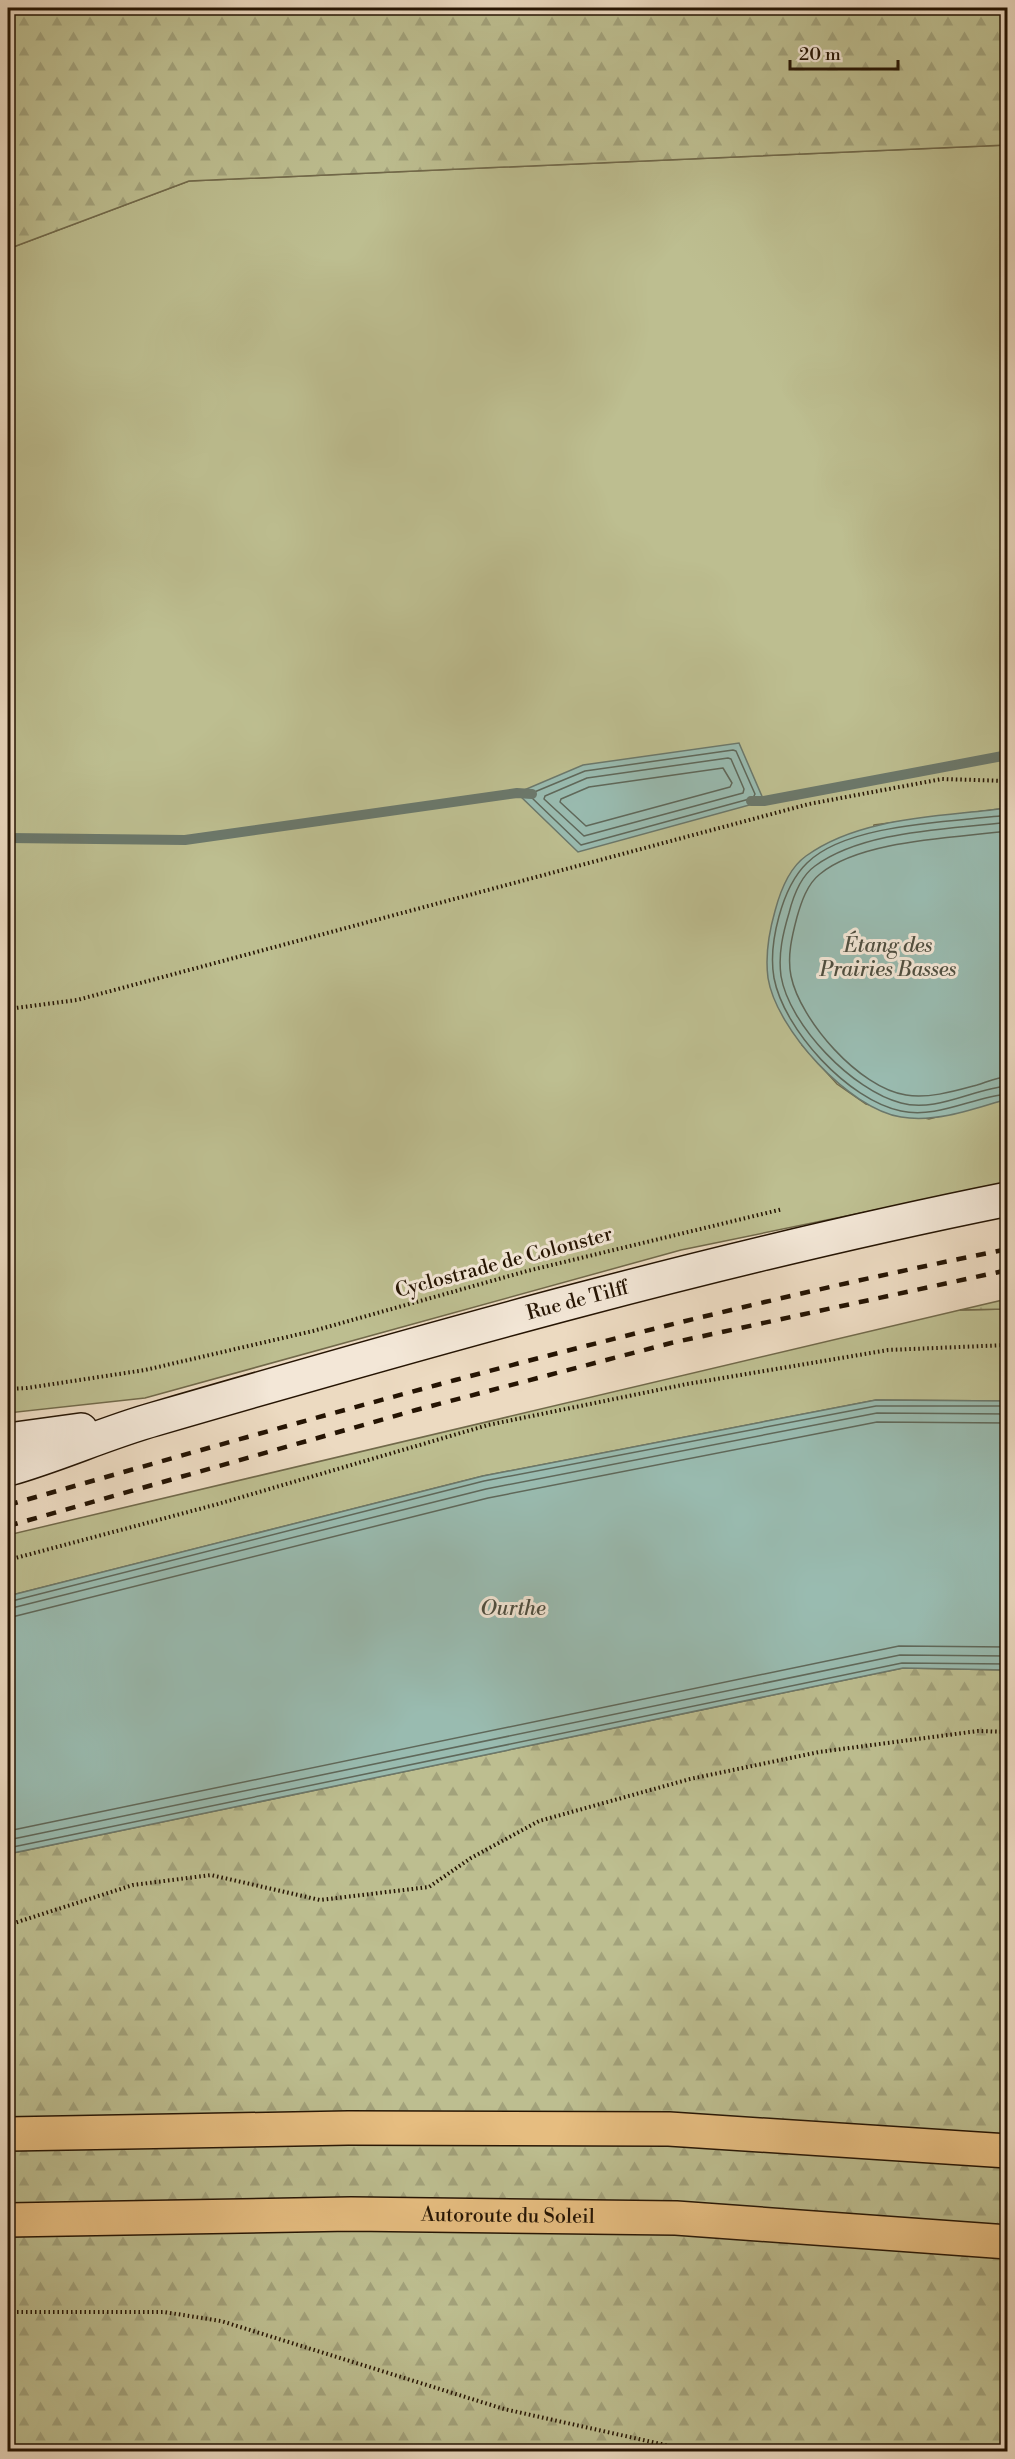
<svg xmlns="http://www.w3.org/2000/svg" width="1015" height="2459" font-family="'Libre Bodoni',serif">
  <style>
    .grass { fill: #bdbe90; stroke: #71694a; stroke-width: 1.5 }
    .forest { fill: url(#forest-firs); stroke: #71694a; stroke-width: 1.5 }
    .water { fill: #99bbb0; stroke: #6b786b; stroke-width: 1.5 }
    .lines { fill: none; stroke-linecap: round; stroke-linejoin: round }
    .shore { stroke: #5f685a; stroke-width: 1.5 }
    .stream { stroke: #6b786b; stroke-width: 10 }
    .secondary-casing { stroke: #251403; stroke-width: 36 }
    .highway-casing { stroke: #251403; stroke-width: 36 }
    .path { stroke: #251403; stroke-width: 4; stroke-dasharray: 1.5 3; stroke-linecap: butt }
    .secondary { stroke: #f3e7d7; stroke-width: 33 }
    .highway { stroke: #e6bd80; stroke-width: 33 }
    .rail { stroke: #251403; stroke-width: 4.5; stroke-dasharray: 10 10; stroke-linecap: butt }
    .labels { text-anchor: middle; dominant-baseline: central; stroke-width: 6; stroke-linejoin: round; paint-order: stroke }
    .street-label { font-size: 20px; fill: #251403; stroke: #f3e7d7 }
    .water-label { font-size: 21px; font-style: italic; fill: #4e4e40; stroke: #f3e7d7 }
  </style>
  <defs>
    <pattern id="forest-firs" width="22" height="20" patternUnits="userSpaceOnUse" patternTransform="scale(1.5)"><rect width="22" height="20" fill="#bdbe90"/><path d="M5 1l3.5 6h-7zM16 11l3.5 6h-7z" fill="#a2a27b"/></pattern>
  </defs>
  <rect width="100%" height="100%" fill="#ecdac1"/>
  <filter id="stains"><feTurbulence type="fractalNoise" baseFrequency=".00333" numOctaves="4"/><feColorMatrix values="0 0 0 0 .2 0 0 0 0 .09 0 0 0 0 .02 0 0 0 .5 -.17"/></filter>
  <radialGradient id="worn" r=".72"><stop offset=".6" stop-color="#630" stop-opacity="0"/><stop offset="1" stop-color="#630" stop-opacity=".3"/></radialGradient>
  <g class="grass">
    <polygon points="1007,145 1007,808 874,825 802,1045 837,1084 866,1104 929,1119 1007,1099 1007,1183 681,1250 145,1398 8,1413 8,249 189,181"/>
    <polygon points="1007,1309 1007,1401 876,1400 483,1476 8,1596 8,1535 960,1310"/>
  </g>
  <g class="forest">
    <polygon points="8,8 1007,8 1007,145 189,181 8,249"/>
    <polygon points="1007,1299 1007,1309 960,1310"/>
    <polygon points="903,1668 1007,1670 1007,2451 8,2451 8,1854"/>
  </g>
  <g class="water">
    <polygon points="739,743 764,801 578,852 517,793 583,765"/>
    <path d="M 1007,808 L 1007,1099 C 974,1109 936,1123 901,1117 C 849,1109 776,1029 768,978 C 765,955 769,932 775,911 C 780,892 789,868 806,856 C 861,816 942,817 1007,808 Z"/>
    <polygon points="876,1400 1007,1401 1007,1670 903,1668 8,1854 8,1596 483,1476"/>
  </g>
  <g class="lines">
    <g class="shore">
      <polygon points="733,750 736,751 755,794 753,798 581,845 531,797 532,793 585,771"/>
      <polygon points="728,758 731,759 744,789 743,793 584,836 544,799 545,796 587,778"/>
      <polygon points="723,768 732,783 730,787 586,826 560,802 561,799 589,787"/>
      <path d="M 1008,815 C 953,822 847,823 807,863 C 782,887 768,944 774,978 C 784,1030 848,1100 901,1111 C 937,1119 973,1097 1008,1094"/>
      <path d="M 1008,822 C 947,830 865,830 815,866 C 801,876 793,897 789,913 C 783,933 778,954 781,976 C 789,1025 853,1091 901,1103 C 936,1113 975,1088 1008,1086"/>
      <path d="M 1008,831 C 954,838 861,840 820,874 C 807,884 801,903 797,917 C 792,936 787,956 791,976 C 800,1020 859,1088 906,1095 C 928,1099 955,1091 977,1085 C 987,1082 997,1077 1008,1077"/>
      <polyline points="8,1602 484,1481 876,1406 1008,1406"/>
      <polyline points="8,1609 486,1489 877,1413 1008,1414"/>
      <polyline points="8,1618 488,1498 877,1422 1008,1423"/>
      <polyline points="8,1831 899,1646 1008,1647"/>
      <polyline points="8,1840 900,1655 1008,1656"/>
      <polyline points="8,1848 902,1663 1008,1664"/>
    </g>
    <g class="stream">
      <polyline points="751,801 764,801 1008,755"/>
      <polyline points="8,838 185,840 517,793 532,794"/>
    </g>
    <defs>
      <g id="secondary">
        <polyline points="8,1440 81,1430"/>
        <path id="s1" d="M 8,1469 C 58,1455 105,1433 155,1419 C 437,1337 720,1257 1008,1199"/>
      </g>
      <g id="highway">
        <polyline points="8,2134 348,2128 669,2129 1008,2151"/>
        <path id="s2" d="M 8,2220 L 351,2214 L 676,2218 L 1008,2242"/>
      </g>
    </defs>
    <use href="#secondary" class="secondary-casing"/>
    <use href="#highway" class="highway-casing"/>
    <g class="path">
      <polyline points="8,1009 77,1000 809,804 942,779 1008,781"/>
      <polyline points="8,1389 27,1388 145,1370 313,1331 527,1271 783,1209"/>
      <polyline points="8,1560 218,1504 488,1425 687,1384 888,1350 1008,1345"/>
      <polyline points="8,1925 133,1885 211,1875 320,1900 429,1887 471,1858 539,1821 690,1779 819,1752 978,1731 1008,1732"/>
      <polyline points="8,2312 164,2312 221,2321 504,2409 697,2452"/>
    </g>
    <use href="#secondary" class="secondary"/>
    <use href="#highway" class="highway"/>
    <g class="rail">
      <path d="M 8,1505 C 340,1410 668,1317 1008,1249"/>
      <polyline points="8,1526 416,1410 671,1343 1008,1270"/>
    </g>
  </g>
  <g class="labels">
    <g class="street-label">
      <text transform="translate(504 1263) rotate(-15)">Cyclostrade de Colonster</text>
      <text stroke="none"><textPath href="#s1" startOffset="594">Rue de Tilff</textPath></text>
      <text stroke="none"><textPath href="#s2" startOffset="500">Autoroute du Soleil</textPath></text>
    </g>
    <g class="water-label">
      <text x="888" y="946">Étang des<tspan x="888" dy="24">Prairies Basses</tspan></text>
      <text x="513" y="1609">Ourthe</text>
    </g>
  </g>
  <rect width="1015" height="2459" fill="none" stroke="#ecdac1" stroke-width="30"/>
  <rect x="9" y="9" width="997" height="2441" fill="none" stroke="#251403" stroke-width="3"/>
  <rect x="15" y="15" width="985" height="2429" fill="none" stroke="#251403" stroke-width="1.5"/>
  <path d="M790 60v9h108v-9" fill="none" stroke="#251403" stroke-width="3"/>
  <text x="799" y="60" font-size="18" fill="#251403" stroke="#f3e7d7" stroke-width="4.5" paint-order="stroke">20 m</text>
  <rect width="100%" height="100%" filter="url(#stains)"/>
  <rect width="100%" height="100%" fill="url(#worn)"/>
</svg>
